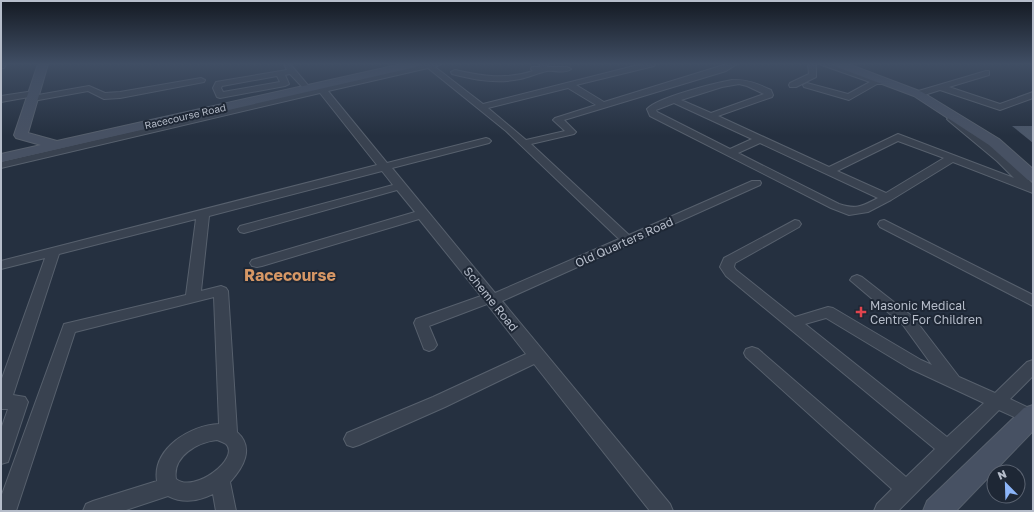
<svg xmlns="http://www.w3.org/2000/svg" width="1034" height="512" font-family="'Golos Text',sans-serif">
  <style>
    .building { fill: #4b5769 }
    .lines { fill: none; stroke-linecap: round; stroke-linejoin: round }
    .street-casing { stroke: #57606d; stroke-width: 2 }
    .secondary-casing { stroke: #57606d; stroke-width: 2 }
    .street { fill: #394250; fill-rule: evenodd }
    .secondary { fill: #475163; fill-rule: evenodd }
    .health-dot { fill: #e0444e; stroke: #1e2735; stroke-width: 1.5 }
    .labels { text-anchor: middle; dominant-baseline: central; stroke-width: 4; stroke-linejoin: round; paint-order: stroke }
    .far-street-label { font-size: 10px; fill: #b6bdca; stroke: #1e2735 }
    .street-label { font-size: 12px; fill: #b6bdca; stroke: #1e2735 }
    .poi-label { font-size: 12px; fill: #b6bdca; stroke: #1e2735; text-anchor: start }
    .district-label { font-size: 16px; font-weight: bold; fill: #d69765; stroke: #1e2735 }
  </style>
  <rect width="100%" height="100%" fill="#253040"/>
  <polygon class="building" points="1012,126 1033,126 1033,143"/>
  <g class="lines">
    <defs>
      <g id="street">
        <polygon points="1,64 6,64 4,68 1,68"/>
        <path d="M 284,64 L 290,64 L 312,90 L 317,89 L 315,86 L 319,84 L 324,87 L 423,64 L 441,64 L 435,67 L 483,104 L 642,64 L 655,64 L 654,66 L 576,85 L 604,102 L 727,64 L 737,64 L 726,71 L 564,120 L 576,132 L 574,134 L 531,144 L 629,235 L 752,181 L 760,181 L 761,183 L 760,185 L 502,301 L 670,504 L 673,511 L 650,511 L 534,364 L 445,407 L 359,445 L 353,447 L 347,445 L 344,439 L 347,433 L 433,397 L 526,354 L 487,304 L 429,326 L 437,345 L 434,349 L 429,351 L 424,349 L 414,323 L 416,319 L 481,296 L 419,219 L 262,266 L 257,267 L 252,266 L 250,263 L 252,260 L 415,212 L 397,190 L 244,233 L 240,232 L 238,229 L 240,226 L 393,185 L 382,171 L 209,216 L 201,291 L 221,286 L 226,288 L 228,291 L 237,432 C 255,448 243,468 230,482 L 236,511 L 216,511 L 213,494 C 198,501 184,504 168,496 L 123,511 L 83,511 L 86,504 L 93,501 L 157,481 C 152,449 190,425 219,424 L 214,297 L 75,332 L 16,511 L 1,511 L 1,497 L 64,324 L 186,295 L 196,219 L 59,254 L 13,395 L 25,397 L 28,402 L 8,462 L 1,464 L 1,429 L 8,409 L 1,409 L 1,381 L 45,258 L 1,269 L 1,261 L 377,165 L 320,93 L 1,168 L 1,162 L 306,91 L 290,74 L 285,75 L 289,84 L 285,86 L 220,98 L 217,97 L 213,88 L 216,82 L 287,70 ZM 428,68 L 506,131 L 619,239 L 495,293 L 392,168 L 489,143 L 491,141 L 489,139 L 486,138 L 387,163 L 328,91 ZM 277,76 L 280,82 L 223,92 L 221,88 L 222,86 ZM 568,88 L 596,105 L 555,118 L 553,120 L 565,131 L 526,140 L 488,108 ZM 217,440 C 220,441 223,442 226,444 C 241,458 194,494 176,479 C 172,456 198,442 217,440 Z"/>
        <path d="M 540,64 L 548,64 L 547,67 L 567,67 L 571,69 C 565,74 554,70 547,71 C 538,73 529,77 520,79 C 497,84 475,80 452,74 L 451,72 L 455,70 C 482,76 506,80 533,71 L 531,69 L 532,67 L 540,67 Z"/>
        <polygon points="808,64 816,64 816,77 796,87 790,87 789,85 790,83 809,74"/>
        <polygon points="819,64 831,64 875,78 880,77 884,79 882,84 877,84 849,100 804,87 803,85 807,83 848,94 870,82"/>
        <polygon points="986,71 989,71 989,75 949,87 1000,104 1033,92 1033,98 1000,110 940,90 918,97 914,94 915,92"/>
        <polygon points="201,78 205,80 204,82 120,98 104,99 88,91 33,101 30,100 29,97 1,102 1,96 34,91 37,92 38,95 89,86 105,93 120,92"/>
        <path d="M 732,80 C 746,79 758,84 771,90 L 773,95 L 772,97 L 718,116 L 829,167 L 898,134 L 1014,178 L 997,161 L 949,121 L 947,119 L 952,116 L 955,117 L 1005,157 L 1033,184 L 1033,193 L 953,162 L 891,200 L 868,212 L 849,215 L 831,208 L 650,116 L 647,109 C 656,98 715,83 732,80 ZM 739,84 L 747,86 L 764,94 L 711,113 L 681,100 L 722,87 ZM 674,103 L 752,139 L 730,149 L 657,112 L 656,110 ZM 898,141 L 944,158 L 886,193 L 837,171 ZM 760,143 L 878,198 C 862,206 857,210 839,204 L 738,153 Z"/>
        <path d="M 795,220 L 799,221 L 801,224 L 799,227 L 735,263 L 734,267 L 736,270 L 795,317 L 828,307 L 833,308 L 921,360 L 932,365 L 903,325 L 850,280 L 852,277 L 857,275 L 862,277 L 913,317 L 959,377 L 995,393 L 1027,362 L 1033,360 L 1033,376 L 1010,399 L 1033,410 L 1033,424 L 1025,422 L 999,410 L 898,511 L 874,511 L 877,504 L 892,489 L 746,357 L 744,353 L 746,349 L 752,347 L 758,349 L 906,477 L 935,449 L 726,276 L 720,267 L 724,258 ZM 826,318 L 909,368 L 984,403 L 947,437 L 805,324 Z"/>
        <polygon points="884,220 1033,295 1033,306 880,227 878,224 880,221"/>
      </g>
      <g id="secondary">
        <polygon points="38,64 48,64 28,133 57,141 402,64 421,64 416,67 1,162 1,154 41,145 16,138 14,135"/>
        <polygon points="833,64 848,64 922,92 999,139 1033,169 1033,181 1028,180 989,145 914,96 834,66"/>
        <polygon points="1033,405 1033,431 956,511 923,511 927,501 1024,408"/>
      </g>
    </defs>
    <use href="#street" class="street-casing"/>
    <use href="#secondary" class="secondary-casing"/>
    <use href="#street" class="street"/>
    <use href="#secondary" class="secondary"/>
  </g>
  <linearGradient id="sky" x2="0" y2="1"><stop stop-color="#141a23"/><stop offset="0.47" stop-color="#404e64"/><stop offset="1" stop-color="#404e64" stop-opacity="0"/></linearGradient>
  <rect width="1034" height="136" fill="url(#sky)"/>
  <path class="health-dot" d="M859 306h4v4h4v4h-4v4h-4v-4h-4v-4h4z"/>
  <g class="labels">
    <g class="far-street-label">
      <text transform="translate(185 116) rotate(-13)">Racecourse Road</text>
    </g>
    <g class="street-label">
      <text transform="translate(624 242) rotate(-24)">Old Quarters Road</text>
      <text transform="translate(491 299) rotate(51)">Scheme Road</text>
    </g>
    <g class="poi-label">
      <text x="870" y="305">Masonic Medical<tspan x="870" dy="14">Centre For Children</tspan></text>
    </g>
    <g class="district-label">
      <text x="290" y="275">Racecourse</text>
    </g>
  </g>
  <rect width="1034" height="512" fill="none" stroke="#b6bdca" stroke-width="4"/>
  <g transform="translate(1006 484) rotate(337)"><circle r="19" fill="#1e2735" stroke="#5b6371"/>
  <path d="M0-3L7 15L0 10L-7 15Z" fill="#8cb5f9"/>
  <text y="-6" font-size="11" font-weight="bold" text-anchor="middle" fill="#b6bdca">N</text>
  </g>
</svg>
